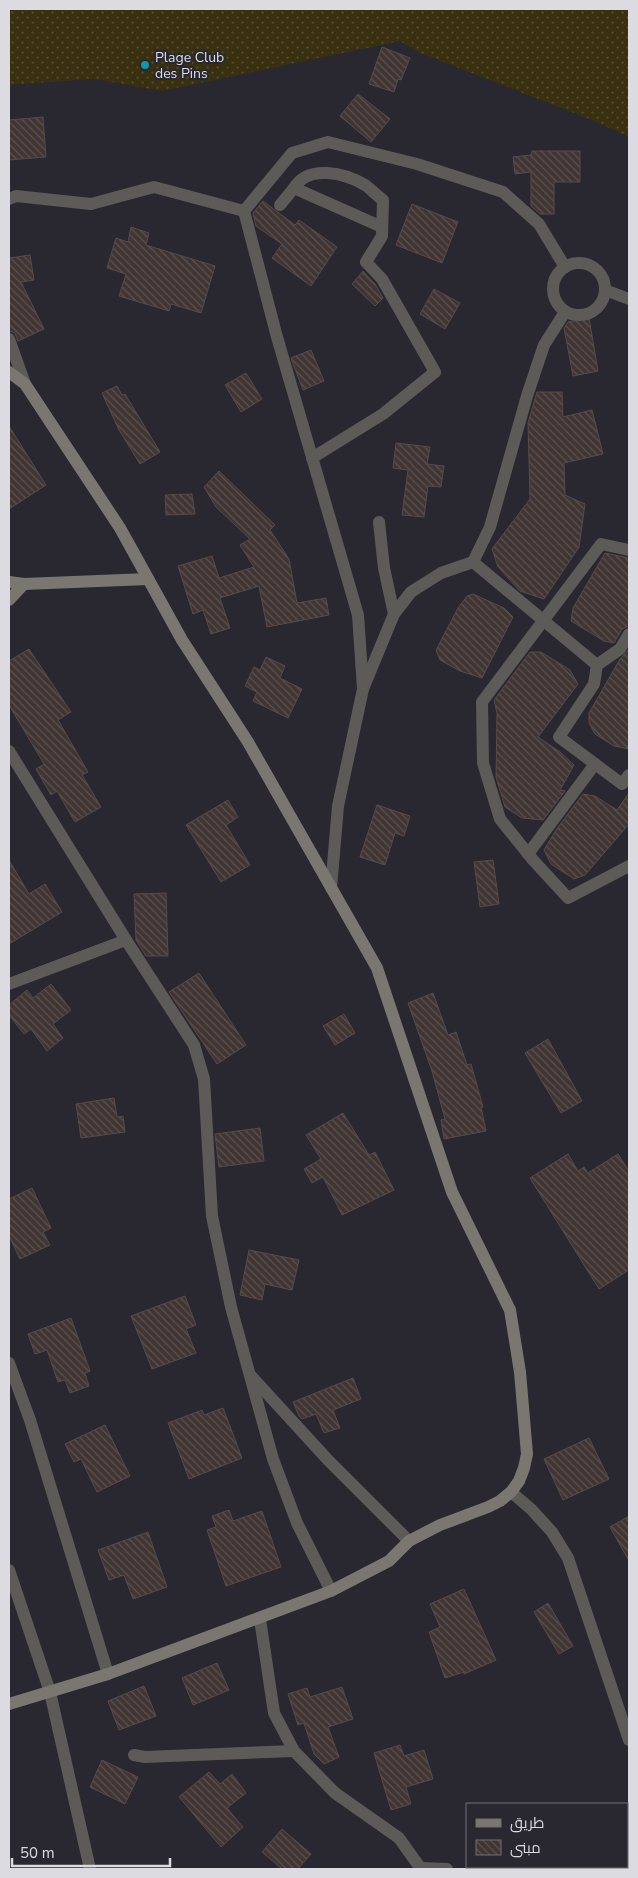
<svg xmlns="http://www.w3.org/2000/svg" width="638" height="1878" font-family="'Nunito Sans',Cairo,sans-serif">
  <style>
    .sand { fill: url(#sand-dots) }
    .building { fill: url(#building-back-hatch); stroke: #564b49 }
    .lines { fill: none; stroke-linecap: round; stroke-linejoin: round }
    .street { stroke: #5d5b57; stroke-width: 12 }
    .secondary { stroke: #7a7770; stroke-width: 12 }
    .culture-dot { fill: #0f9aa8; stroke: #292730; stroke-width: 2 }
    .labels { text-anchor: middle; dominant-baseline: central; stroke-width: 4; stroke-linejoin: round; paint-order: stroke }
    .poi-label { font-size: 14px; fill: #dcdbe1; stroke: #292730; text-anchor: start }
  </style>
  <defs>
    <pattern id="sand-dots" width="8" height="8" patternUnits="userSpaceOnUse" patternTransform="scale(1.25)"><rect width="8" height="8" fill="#38300f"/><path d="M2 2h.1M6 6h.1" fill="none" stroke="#544d32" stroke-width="1.8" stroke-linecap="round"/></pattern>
    <pattern id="building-back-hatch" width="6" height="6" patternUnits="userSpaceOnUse" patternTransform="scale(1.25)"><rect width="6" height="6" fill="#403533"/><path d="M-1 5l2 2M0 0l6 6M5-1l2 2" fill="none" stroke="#5b5250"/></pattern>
  </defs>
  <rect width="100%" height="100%" fill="#292730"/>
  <polygon class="sand" points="9,9 629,9 629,137 587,118 418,52 400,41 162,91 94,79 9,85"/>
  <g class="building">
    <polygon points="382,47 410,58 401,80 398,79 394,92 369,84"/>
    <polygon points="358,94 390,119 371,142 340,116"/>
    <polygon points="43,117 46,157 9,160 9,120"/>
    <polygon points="532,151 580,151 580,182 554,182 554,214 540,214 531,206 531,172 515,174 513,157 531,155"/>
    <polygon points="263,201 295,225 299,220 337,247 311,286 272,258 282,244 256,226 253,213"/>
    <polygon points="412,204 458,222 442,263 396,245"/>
    <polygon points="131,227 149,233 146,245 215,266 201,313 171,304 169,311 119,296 126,274 107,268 116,238 128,242"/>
    <polygon points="30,255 34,280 21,282 44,329 18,341 15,333 9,331 9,256 10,258"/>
    <polygon points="363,271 375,284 383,298 375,306 352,284"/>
    <polygon points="434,289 460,303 445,329 420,314"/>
    <polygon points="589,318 598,371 573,376 564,328 568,322"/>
    <polygon points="311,350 324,381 303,390 291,358"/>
    <polygon points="246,373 262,399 241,412 225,385"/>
    <polygon points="117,386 122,395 125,394 160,452 140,464 119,430 102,393"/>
    <polygon points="537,392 562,392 563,417 592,410 603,454 564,463 565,495 585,504 579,547 544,599 520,591 498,567 492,549 530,499 528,423"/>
    <polygon points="9,426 46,485 9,509"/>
    <polygon points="396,443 430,447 427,464 444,466 441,487 428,486 424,517 402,515 408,470 393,468"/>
    <polygon points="219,471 275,525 270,530 289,559 297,603 326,598 329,615 267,627 259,586 220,598 230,628 211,634 203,610 193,614 178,566 212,556 219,578 254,567 240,545 250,539 216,507 204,487"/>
    <polygon points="192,494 195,514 166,515 165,495"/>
    <polygon points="605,553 629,558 629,626 622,629 614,643 604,641 571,621 573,608"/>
    <polygon points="473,594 504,608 513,617 482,678 460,671 440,660 436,650 458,608 467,596"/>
    <polygon points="29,649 71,712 58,720 88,772 82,775 101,807 75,822 57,791 51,795 36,769 44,764 9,705 9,661"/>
    <polygon points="629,649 629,749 614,746 595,734 589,723 589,713 620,659"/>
    <polygon points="530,652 541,652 570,670 578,684 538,737 560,752 574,765 560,790 565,791 543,820 522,818 505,807 496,777 497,713 494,700"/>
    <polygon points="266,657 285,666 280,678 302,689 288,718 253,701 257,692 245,686 254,667 260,670"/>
    <polygon points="629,793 629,824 585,875 574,879 551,864 544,850 556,830 583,794 595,796 617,810"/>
    <polygon points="228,800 238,817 226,825 250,865 221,882 186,825"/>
    <polygon points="377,805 410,816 404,836 395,833 385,865 360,857"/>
    <polygon points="9,860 29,894 45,884 62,912 9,944"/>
    <polygon points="493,860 499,904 480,907 474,862"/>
    <polygon points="166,893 168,956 146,956 136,940 134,894"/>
    <polygon points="199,973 246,1045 217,1064 169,992"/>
    <polygon points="51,984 71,1010 53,1024 63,1038 47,1051 31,1029 24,1034 9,1015 9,1005 27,990 33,998"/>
    <polygon points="433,993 448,1035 456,1032 467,1065 471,1064 483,1107 481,1107 486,1131 444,1139 441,1120 445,1119 432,1071 408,1003"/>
    <polygon points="344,1014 355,1033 335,1045 323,1026"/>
    <polygon points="548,1039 582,1101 561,1113 525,1053"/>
    <polygon points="114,1098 117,1117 123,1116 125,1132 81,1138 76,1104"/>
    <polygon points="343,1113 369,1155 375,1152 394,1190 342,1215 323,1177 312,1183 304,1169 321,1159 306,1135"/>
    <polygon points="260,1128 264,1161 219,1167 215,1134"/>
    <polygon points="568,1154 578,1171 584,1167 588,1173 618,1154 629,1171 629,1270 599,1289 530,1178"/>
    <polygon points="32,1188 51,1228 43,1232 50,1245 20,1259 9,1236 9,1199"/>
    <polygon points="249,1250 299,1260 292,1290 265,1284 262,1300 240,1295"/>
    <polygon points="185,1296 196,1325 186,1329 196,1353 152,1369 131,1316"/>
    <polygon points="71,1318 90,1371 85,1373 89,1386 70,1393 65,1380 58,1382 47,1350 35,1354 28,1334"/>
    <polygon points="353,1378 361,1399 333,1410 340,1428 324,1433 316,1414 302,1419 299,1416 293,1402"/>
    <polygon points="223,1408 242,1458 189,1479 168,1423 202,1410 204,1415"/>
    <polygon points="105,1425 130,1476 97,1492 81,1459 74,1462 65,1444"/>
    <polygon points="589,1438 609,1479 563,1500 544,1459"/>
    <polygon points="229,1510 233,1521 262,1511 281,1567 226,1586 207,1530 216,1527 212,1516"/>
    <polygon points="629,1516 629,1561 610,1527"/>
    <polygon points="148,1532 167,1587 133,1599 124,1575 109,1580 98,1550"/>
    <polygon points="464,1589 496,1660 464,1674 464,1672 445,1678 429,1632 440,1627 430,1604"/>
    <polygon points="548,1603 573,1646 559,1654 534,1612"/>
    <polygon points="217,1663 229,1690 193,1705 182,1678"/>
    <polygon points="144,1686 156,1716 119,1730 108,1701"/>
    <polygon points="342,1687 353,1719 328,1727 339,1757 324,1764 314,1754 304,1723 298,1725 288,1694 307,1688 310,1697"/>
    <polygon points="400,1745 404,1756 424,1750 433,1779 406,1787 411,1804 391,1810 374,1753"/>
    <polygon points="102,1760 138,1777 125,1804 90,1787"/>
    <polygon points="209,1772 220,1784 232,1774 246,1793 227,1808 243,1827 221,1847 179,1797"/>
    <polygon points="282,1829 311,1854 298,1869 282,1869 262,1852"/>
  </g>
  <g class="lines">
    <g class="street">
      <polyline points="9,199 16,196 91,204 154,187 244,211 277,337 358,615 363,689"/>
      <polyline points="280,205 294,188"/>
      <polyline points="244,211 292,153 328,142 417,164 503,192 539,224 565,267"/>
      <circle cx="579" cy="289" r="26"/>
      <polyline points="605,290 629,299"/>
      <polyline points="9,339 25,384"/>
      <path d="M 312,458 L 383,414 L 435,372 L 382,279 L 366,262 L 382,236 L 383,200 C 377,196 371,189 365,185 C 345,173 308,164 294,188 L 382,227"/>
      <polyline points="379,522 384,568 394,614"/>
      <polyline points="629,550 601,544 482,702 483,763 500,819 533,860 568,898 629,866"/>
      <polyline points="473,562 597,665"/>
      <polyline points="629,634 620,649 597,665 594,684 559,737 622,784 629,775"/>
      <polyline points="9,751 126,940 194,1045 204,1079 212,1216 231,1307 273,1459 297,1523 331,1591"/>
      <polyline points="528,854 595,764"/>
      <polyline points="331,888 338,806 363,689 394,614 411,592 441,573 473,562 490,527 527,396 544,345 565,312"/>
      <polyline points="9,984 126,940"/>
      <polyline points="9,1363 30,1420 108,1674"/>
      <polyline points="252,1377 328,1460 409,1541"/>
      <polyline points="511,1492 531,1509 552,1532 568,1558 629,1740"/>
      <polyline points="9,1570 50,1692 90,1869"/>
      <polyline points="260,1619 274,1713 294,1751 335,1793 399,1838 421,1869"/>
      <polyline points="134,1755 145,1757 294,1751"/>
      <polyline points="420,1868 447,1869"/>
    </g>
    <g class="secondary">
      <polyline points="9,372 25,384 120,528 182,640 248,742 377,968 452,1192 510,1310 520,1372 527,1454 524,1468 519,1481 511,1492 500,1501 488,1507 440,1525 409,1541 389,1561 331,1591 108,1674 9,1704"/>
      <polyline points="9,582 24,584 148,579"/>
      <polyline points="9,600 24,584"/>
    </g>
  </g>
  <circle class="culture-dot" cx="145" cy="65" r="5"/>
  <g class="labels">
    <g class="poi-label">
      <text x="155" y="57">Plage Club<tspan x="155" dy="16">des Pins</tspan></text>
    </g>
  </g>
  <rect width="638" height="1878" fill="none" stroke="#dcdbe1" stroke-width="20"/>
  <rect x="466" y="1803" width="162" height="65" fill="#292730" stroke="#716f77"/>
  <rect x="476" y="1819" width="25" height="8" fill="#7a7770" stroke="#716f77"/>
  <text x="510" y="1828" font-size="15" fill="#dcdbe1">طريق</text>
  <rect x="476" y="1840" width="25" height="15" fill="url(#building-back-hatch)" stroke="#716f77"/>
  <text x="510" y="1853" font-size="15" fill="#dcdbe1">مبنى</text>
  <path d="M12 1858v8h158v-8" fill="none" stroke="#dcdbe1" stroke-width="2.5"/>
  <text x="20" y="1858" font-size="15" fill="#dcdbe1" stroke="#292730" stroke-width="4" paint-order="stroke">50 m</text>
</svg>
